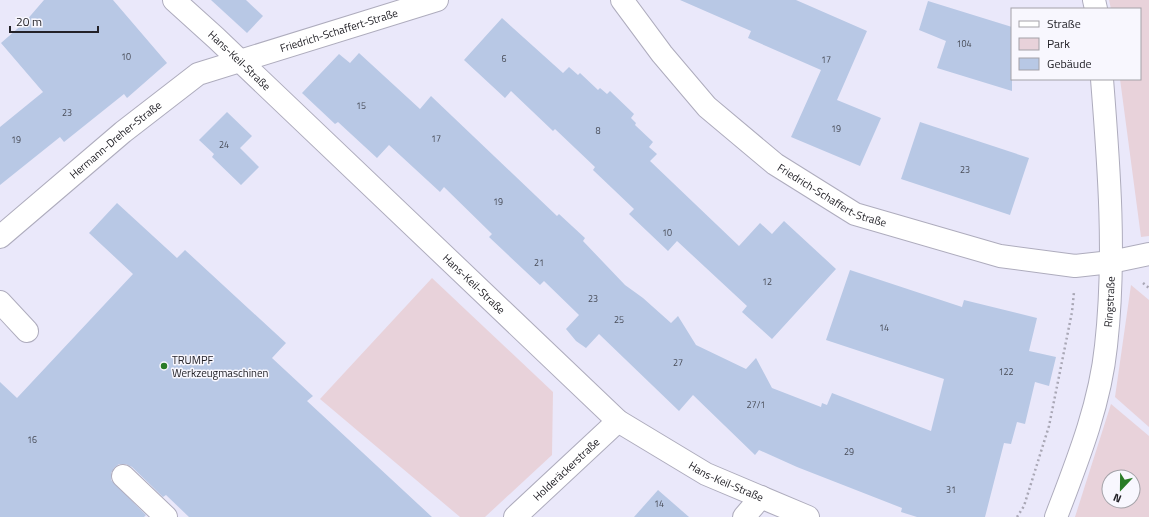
<svg xmlns="http://www.w3.org/2000/svg" width="1149" height="517" font-family="'Titillium Web',sans-serif">
  <style>
    .green { fill: #e8d2da; fill-rule: evenodd }
    .building { fill: #b8c8e5 }
    .lines { fill: none; stroke-linecap: round; stroke-linejoin: round }
    .minor-casing { stroke: #aeacbd; stroke-width: 24 }
    .path { stroke: #a9a7b5; stroke-width: 2.5; stroke-dasharray: 2 3; stroke-linecap: butt }
    .minor { stroke: #fff; stroke-width: 22 }
    .poi-dot { fill: #297b26; stroke: #f8f7fe; stroke-width: 1.5 }
    .labels { text-anchor: middle; dominant-baseline: central; stroke-width: 3; stroke-linejoin: round; paint-order: stroke }
    .number-label { font-size: 9px; fill: #484c57 }
    .street-label { font-size: 11px; fill: #232228; stroke: #f8f7fe }
    .poi-label { font-size: 11px; fill: #232228; stroke: #f8f7fe; text-anchor: start }
  </style>
  <rect width="100%" height="100%" fill="#eae8fa"/>
  <g class="green">
    <polygon points="1109,0 1149,0 1149,236 1141,237 1120,79 1140,79 1140,9 1111,9"/>
    <polygon points="432,278 553,392 552,455 485,517 460,517 320,399"/>
    <polygon points="1131,285 1149,300 1149,427 1115,397"/>
    <path d="M 1111,404 L 1149,436 L 1149,517 L 1075,517 ZM 1109,477 L 1133,477 L 1133,501 L 1109,501 Z"/>
  </g>
  <g class="building">
    <polygon points="44,0 113,0 167,63 127,98 124,94 64,142 60,137 0,185 0,127 43,92 1,43 25,22"/>
    <polygon points="211,0 246,0 263,16 247,33"/>
    <polygon points="680,0 796,0 867,31 837,100 881,118 860,166 791,137 821,70 748,38 751,31"/>
    <polygon points="928,1 1012,27 1012,91 937,68 946,41 919,30"/>
    <polygon points="502,18 563,73 569,67 578,75 580,73 598,90 600,88 607,94 610,91 634,114 631,118 636,123 635,125 653,142 649,147 657,154 650,161 739,246 760,223 772,234 784,221 836,269 772,339 742,312 747,306 677,241 668,251 629,214 634,209 593,170 595,167 555,129 553,131 511,91 505,98 464,60"/>
    <polygon points="359,53 420,109 431,96 557,216 559,214 585,238 583,241 625,285 643,298 671,323 678,316 696,345 746,369 756,358 772,388 821,407 822,403 827,405 832,393 931,431 944,379 826,340 850,270 962,307 964,300 1037,318 1029,351 1056,357 1049,386 1035,382 1025,424 1017,422 1011,444 1004,443 985,517 917,517 901,512 902,508 797,467 759,450 755,455 693,395 679,411 599,334 586,348 576,341 566,329 579,315 544,281 540,285 489,237 492,234 444,187 440,192 389,145 377,158 338,122 335,124 302,93 339,54 350,63"/>
    <polygon points="227,112 252,136 240,148 259,167 241,185 212,157 214,154 199,140"/>
    <polygon points="920,122 1029,158 1010,215 901,179"/>
    <polygon points="117,203 177,258 185,250 286,343 272,358 313,396 307,401 432,517 189,517 166,495 163,497 132,467 126,464 119,464 114,468 111,473 111,480 146,515 144,517 0,517 0,382 17,398 133,274 89,233"/>
    <polygon points="658,490 689,517 634,517"/>
  </g>
  <g class="lines">
    <defs>
      <g id="minor">
        <path id="s1" d="M 174,0 L 216,38 L 618,421 L 706,474 L 808,517"/>
        <path id="s2" d="M 622,0 L 662,54 L 707,107 L 775,164 L 855,214 L 1000,256 L 1075,266 L 1111,262 L 1149,254"/>
        <polyline points="1094,0 1096,9"/>
        <path id="s3" d="M 0,237 L 123,132 L 198,74 L 437,0"/>
        <polyline points="0,302 27,331"/>
        <polyline points="123,476 166,517"/>
        <path id="s4" d="M 515,517 L 618,421"/>
        <polyline points="744,517 761,497"/>
        <path id="s5" d="M 1056,517 C 1077,462 1100,405 1106,346 C 1116,257 1109,167 1102,79"/>
      </g>
    </defs>
    <use href="#minor" class="minor-casing"/>
    <g class="path">
      <polyline points="1143,283 1149,288"/>
      <polyline points="1017,517 1024,506 1049,426 1072,312 1074,292"/>
    </g>
    <use href="#minor" class="minor"/>
  </g>
  <circle class="poi-dot" cx="164" cy="366" r="4"/>
  <g class="labels">
    <g class="number-label">
      <text x="964" y="43">104</text>
      <text x="126" y="56">10</text>
      <text x="504" y="58">6</text>
      <text x="826" y="59">17</text>
      <text x="361" y="105">15</text>
      <text x="67" y="112">23</text>
      <text x="836" y="128">19</text>
      <text x="598" y="130">8</text>
      <text x="436" y="138">17</text>
      <text x="16" y="139">19</text>
      <text x="224" y="144">24</text>
      <text x="965" y="169">23</text>
      <text x="498" y="201">19</text>
      <text x="667" y="232">10</text>
      <text x="539" y="262">21</text>
      <text x="767" y="281">12</text>
      <text x="593" y="298">23</text>
      <text x="619" y="319">25</text>
      <text x="884" y="327">14</text>
      <text x="678" y="362">27</text>
      <text x="1006" y="371">122</text>
      <text x="756" y="404">27/1</text>
      <text x="32" y="439">16</text>
      <text x="849" y="451">29</text>
      <text x="951" y="489">31</text>
      <text x="659" y="503">14</text>
    </g>
    <g class="street-label">
      <text stroke="none"><textPath href="#s3" startOffset="404">Friedrich-Schaffert-Straße</textPath></text>
      <text stroke="none"><textPath href="#s1" startOffset="89">Hans-Keil-Straße</textPath></text>
      <text stroke="none"><textPath href="#s3" startOffset="151">Hermann-Dreher-Straße</textPath></text>
      <text stroke="none"><textPath href="#s2" startOffset="291">Friedrich-Schaffert-Straße</textPath></text>
      <text stroke="none"><textPath href="#s1" startOffset="413">Hans-Keil-Straße</textPath></text>
      <text stroke="none"><textPath href="#s5" startOffset="223">Ringstraße</textPath></text>
      <text stroke="none"><textPath href="#s4" startOffset="70">Holderäckerstraße</textPath></text>
      <text stroke="none"><textPath href="#s1" startOffset="736">Hans-Keil-Straße</textPath></text>
    </g>
    <g class="poi-label">
      <text x="172" y="360">TRUMPF<tspan x="172" dy="13">Werkzeugmaschinen</tspan></text>
    </g>
  </g>
  <rect x="1011" y="8" width="130" height="72" fill="#f8f7fe" stroke="#a3a2a8"/>
  <rect x="1019" y="21" width="20" height="6" fill="#ffffff" stroke="#a3a2a8"/>
  <text x="1047" y="28" font-size="12" fill="#232228">Straße</text>
  <rect x="1019" y="38" width="20" height="12" fill="#e8d2da" stroke="#a3a2a8"/>
  <text x="1047" y="48" font-size="12" fill="#232228">Park</text>
  <rect x="1019" y="58" width="20" height="12" fill="#b8c8e5" stroke="#a3a2a8"/>
  <text x="1047" y="68" font-size="12" fill="#232228">Gebäude</text>
  <g transform="translate(1121 489) rotate(202)"><circle r="19" fill="#f8f7fe" stroke="#a3a2a8"/>
  <path d="M0-3L7 15L0 10L-7 15Z" fill="#297b26"/>
  <text y="-6" font-size="11" font-weight="bold" text-anchor="middle" fill="#232228">N</text>
  </g>
  <path d="M10 26v6h88v-6" fill="none" stroke="#232228" stroke-width="2"/>
  <text x="16" y="26" font-size="12" fill="#232228" stroke="#f8f7fe" stroke-width="3" paint-order="stroke">20 m</text>
</svg>
